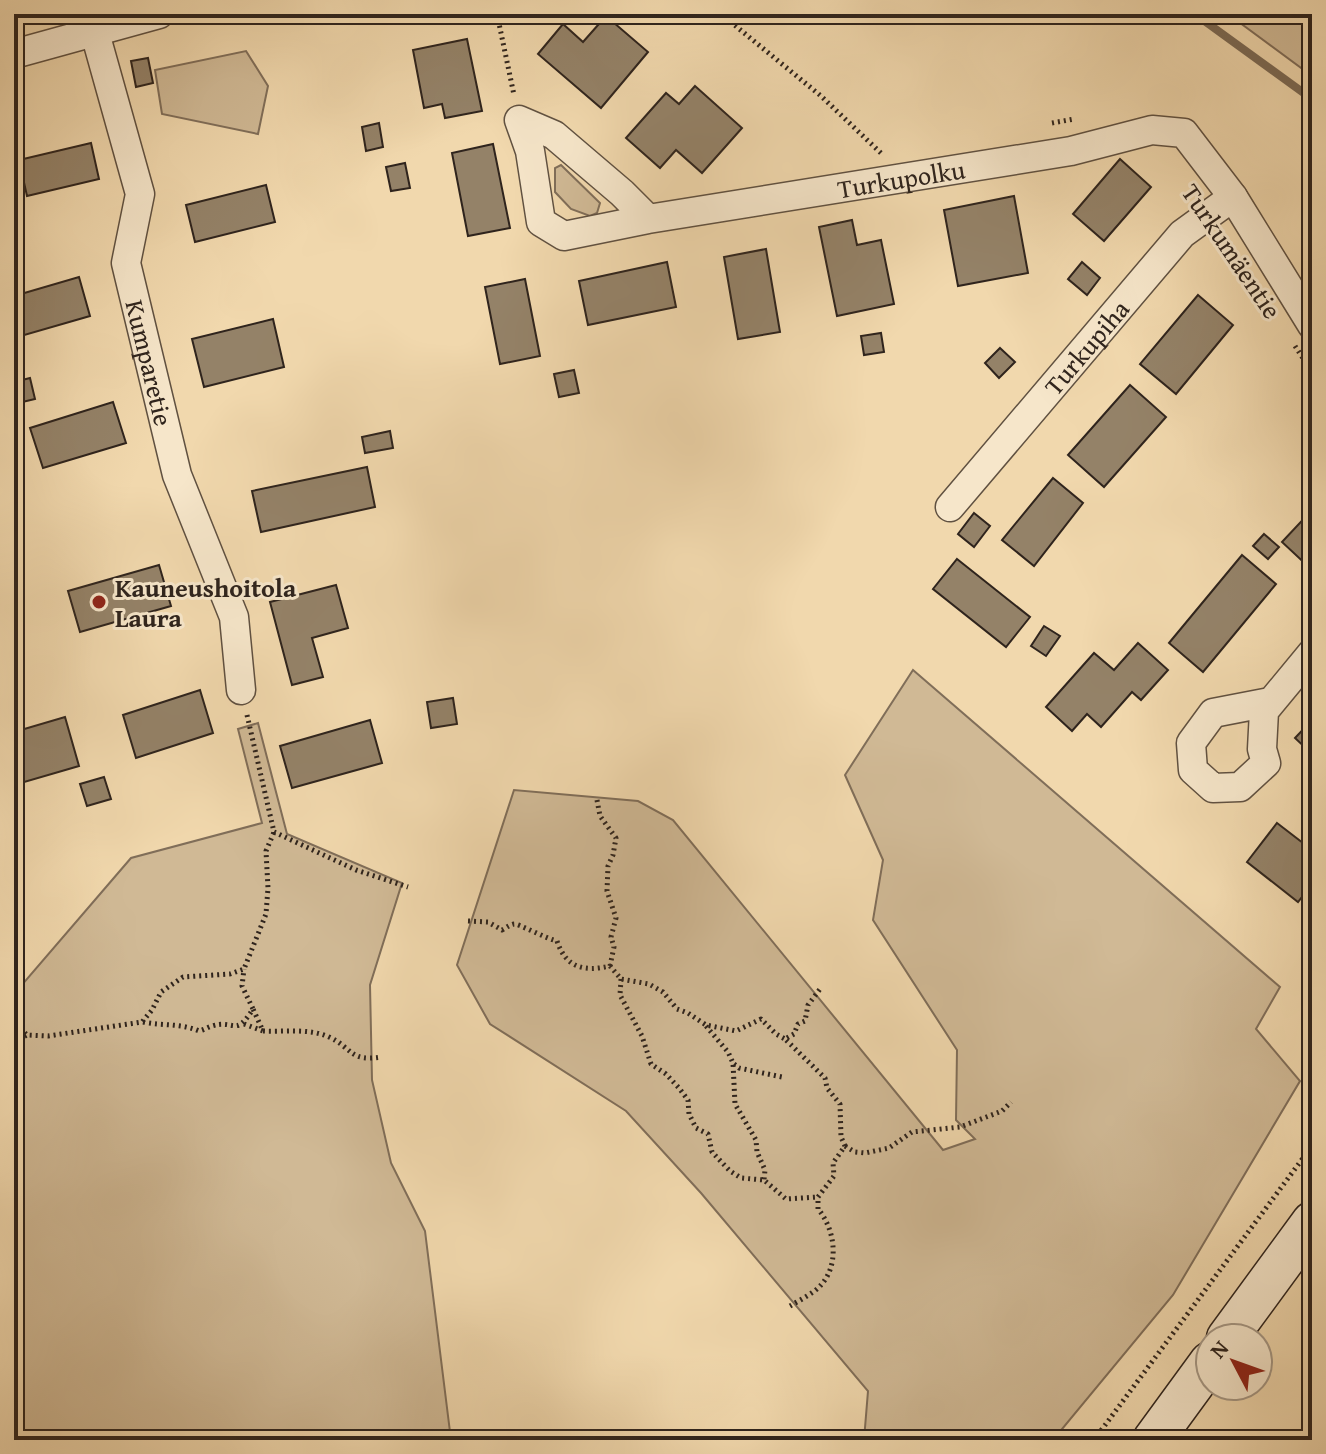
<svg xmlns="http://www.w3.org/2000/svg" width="1326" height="1454" font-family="'Gentium Book Plus',serif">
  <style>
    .green { fill: #d0b995; stroke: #806e59; stroke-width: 2 }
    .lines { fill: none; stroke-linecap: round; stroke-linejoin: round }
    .stream { stroke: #7c6b56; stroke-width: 8 }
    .building { fill: #948268; stroke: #2f241d; stroke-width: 2 }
    .street-casing { stroke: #605141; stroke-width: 31 }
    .secondary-casing { stroke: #2f241d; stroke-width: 43 }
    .path { stroke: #2f241d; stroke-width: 5; stroke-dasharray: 2 4; stroke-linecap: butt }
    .street { stroke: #f6e6ca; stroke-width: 28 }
    .secondary { stroke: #f6e6ca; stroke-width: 40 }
    .poi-dot { fill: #8f2418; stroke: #f6e6ca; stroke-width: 3 }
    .labels { text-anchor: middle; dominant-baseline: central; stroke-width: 6; stroke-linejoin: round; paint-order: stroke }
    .street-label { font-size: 26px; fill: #2f241d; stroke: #f6e6ca }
    .poi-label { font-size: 26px; font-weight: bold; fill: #2f241d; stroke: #f6e6ca; text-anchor: start }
  </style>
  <rect width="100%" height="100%" fill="#f1d8ad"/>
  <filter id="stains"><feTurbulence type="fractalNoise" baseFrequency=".0025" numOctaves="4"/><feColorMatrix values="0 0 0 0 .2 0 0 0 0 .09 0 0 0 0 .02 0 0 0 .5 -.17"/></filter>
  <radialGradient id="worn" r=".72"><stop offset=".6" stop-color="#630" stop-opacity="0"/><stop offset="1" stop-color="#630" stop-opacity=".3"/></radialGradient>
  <g class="green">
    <polygon points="1228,14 1312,14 1312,76"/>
    <polygon points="246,51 268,86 258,134 162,114 155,70"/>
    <polygon points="561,165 600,203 597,213 590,216 571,209 555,192 555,168"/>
    <polygon points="913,670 1280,987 1256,1029 1300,1081 1173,1295 1053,1440 864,1440 868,1391 701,1193 626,1111 490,1024 457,965 514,790 638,801 673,820 943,1150 975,1139 956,1120 957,1050 873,920 883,860 845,775"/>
    <polygon points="258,723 287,834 402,883 370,985 372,1080 391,1163 425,1231 451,1440 14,1440 14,994 131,858 262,823 238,729"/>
  </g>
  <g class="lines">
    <polyline class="stream" points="1170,14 1199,17 1312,99"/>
  </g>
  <g class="building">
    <polygon points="606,16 648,52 601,108 538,54 563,24 583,42"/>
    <polygon points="467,39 482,111 445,118 442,104 424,108 413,50"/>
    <polygon points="148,58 153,83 136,87 131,61"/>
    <polygon points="695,86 742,128 702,173 676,150 660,168 626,138 666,93 679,104"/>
    <polygon points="379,123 383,147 366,151 362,127"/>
    <polygon points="91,143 99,179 27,196 19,160"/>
    <polygon points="493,144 510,228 468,236 452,153"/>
    <polygon points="1120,159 1151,187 1104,241 1073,214"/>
    <polygon points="405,163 410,188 391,191 386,167"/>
    <polygon points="266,185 275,222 195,242 186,205"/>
    <polygon points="1014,196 1028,273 958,286 944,210"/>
    <polygon points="852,220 857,245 881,240 894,304 837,316 819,227"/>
    <polygon points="766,249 780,332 738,339 724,257"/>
    <polygon points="667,262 676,307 588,325 579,281"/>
    <polygon points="1082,262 1100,278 1087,295 1068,279"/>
    <polygon points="79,277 90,316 14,338 14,296"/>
    <polygon points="525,279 540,356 500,364 485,287"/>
    <polygon points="1198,295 1233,325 1176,394 1140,364"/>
    <polygon points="273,319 284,367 204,387 192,339"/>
    <polygon points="881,333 884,352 864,355 861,336"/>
    <polygon points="1000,348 1015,362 999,378 985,363"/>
    <polygon points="574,370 579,393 559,397 554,374"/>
    <polygon points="30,378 35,399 14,404 14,382"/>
    <polygon points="1130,385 1166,417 1104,487 1068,455"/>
    <polygon points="113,402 126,443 43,468 30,428"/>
    <polygon points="390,431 393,448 365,453 362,437"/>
    <polygon points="367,467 375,507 261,532 252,491"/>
    <polygon points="1053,478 1083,503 1034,566 1002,540"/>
    <polygon points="1312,510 1312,570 1282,542"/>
    <polygon points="974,513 990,526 974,547 958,534"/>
    <polygon points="1264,534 1279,547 1268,559 1253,546"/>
    <polygon points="1242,555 1276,584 1203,672 1169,643"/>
    <polygon points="957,559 1030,617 1006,647 933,589"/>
    <polygon points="159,565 171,606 80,632 68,591"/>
    <polygon points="14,584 23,619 14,621"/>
    <polygon points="336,585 348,628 312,638 323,677 292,685 270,602"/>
    <polygon points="1044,626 1060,636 1046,656 1031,646"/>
    <polygon points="1138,643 1168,670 1141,700 1132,692 1101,727 1087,714 1072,731 1046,707 1094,653 1114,670"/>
    <polygon points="200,690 213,733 136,758 123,715"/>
    <polygon points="453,698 457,724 431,728 427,702"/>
    <polygon points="65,717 79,766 14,785 14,732"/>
    <polygon points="370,720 382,763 292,788 280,746"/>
    <polygon points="1312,720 1312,754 1295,738"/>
    <polygon points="104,777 111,799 87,806 80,784"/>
    <polygon points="1277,823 1312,850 1312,884 1298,902 1247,862"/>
  </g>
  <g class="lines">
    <defs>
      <g id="street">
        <path id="s1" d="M 95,33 L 140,194 L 126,263 L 177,475 L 234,617 L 241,690"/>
        <polyline points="14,54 159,14"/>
        <path id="s2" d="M 648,219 L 564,236 L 541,222 L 530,151 L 519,120 L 554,135 L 622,193 L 648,219 L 1071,151 L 1152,130 L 1184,133 L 1233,197 L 1312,325"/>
        <path id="s3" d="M 950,507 L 1182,234 L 1233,197"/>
        <polyline points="1270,702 1213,713 1191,743 1193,770 1213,788 1240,787 1266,763 1262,749 1264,711 1312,653"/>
      </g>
      <g id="secondary">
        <polyline points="1227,1338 1312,1222"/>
        <polyline points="1153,1440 1210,1362"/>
      </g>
    </defs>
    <use href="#street" class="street-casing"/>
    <use href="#secondary" class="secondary-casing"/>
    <g class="path">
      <polyline points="497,14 514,95"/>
      <polyline points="721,14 821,96 883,155"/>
      <polyline points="14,19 35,14"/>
      <polyline points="1052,123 1074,119"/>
      <polyline points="1295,346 1312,372"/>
      <polyline points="247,715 274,832 356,870 408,887"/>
      <polyline points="597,800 600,816 616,838 613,855 608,866 607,891 616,918 611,937 614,947 610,966"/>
      <path d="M 468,921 L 488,922 L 502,930 C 506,928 509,925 514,924 C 517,923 547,939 557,941 C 566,968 584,972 610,966 L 621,979 L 649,984 L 663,992 L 677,1009 L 688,1013 L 706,1025 L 736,1031 L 761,1019 L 776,1034 L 785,1039"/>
      <polyline points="621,979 620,995 642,1036 651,1064 666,1074 679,1088 688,1100 689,1114 696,1128 708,1134 712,1152 730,1171 741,1178 764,1180 786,1199 818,1197"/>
      <path d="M 143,1022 C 163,1026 180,1023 199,1031 C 204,1030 208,1027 212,1026 C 235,1019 235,1038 253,1009 L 242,986 L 244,969"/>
      <polyline points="244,1024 263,1031 253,1009"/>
      <polyline points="706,1026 728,1052 733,1063 735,1104 756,1140 757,1152 765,1170 764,1180"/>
      <polyline points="14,1028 22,1030 27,1035 48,1036 142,1022 152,1010 161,992 183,977 230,974 244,969 266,914 268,888 266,851 274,832"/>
      <path d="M 263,1031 C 284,1032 309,1028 329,1037 C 353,1048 349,1062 381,1057"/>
      <polyline points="14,1042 27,1035"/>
      <polyline points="734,1064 739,1068 782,1077"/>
      <polyline points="845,1146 855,1152 865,1153 889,1148 912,1132 960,1127 1002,1111 1011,1102"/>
      <path d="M 790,1306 C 800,1300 814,1293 821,1285 C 840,1264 835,1229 818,1209 L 818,1197 L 834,1176 L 833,1163 L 845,1146 L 841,1137 L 840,1104 L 827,1088 L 825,1078 L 785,1039 L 794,1034 L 798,1024 L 805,1021 L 808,1005 L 820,989"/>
      <polyline points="1094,1440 1312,1146"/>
    </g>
    <use href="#street" class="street"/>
    <use href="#secondary" class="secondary"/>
  </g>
  <circle class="poi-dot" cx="99" cy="602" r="8"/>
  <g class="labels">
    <g class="street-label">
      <text stroke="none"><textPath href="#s2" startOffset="638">Turkupolku</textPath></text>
      <text transform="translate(1232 251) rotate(56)">Turkumäentie</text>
      <text stroke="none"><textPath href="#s3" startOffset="210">Turkupiha</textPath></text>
      <text stroke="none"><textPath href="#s1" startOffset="340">Kumparetie</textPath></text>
    </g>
    <g class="poi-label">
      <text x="115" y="587">Kauneushoitola<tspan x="115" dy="30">Laura</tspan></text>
    </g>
  </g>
  <rect width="1326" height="1454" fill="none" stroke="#f1d8ad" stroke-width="48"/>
  <rect x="16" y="16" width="1294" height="1422" fill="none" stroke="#2f241d" stroke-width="4"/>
  <rect x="24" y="24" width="1278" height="1406" fill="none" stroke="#2f241d" stroke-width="2"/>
  <g transform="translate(1234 1362) rotate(311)"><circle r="38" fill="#f6e6ca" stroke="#a69885" stroke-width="2"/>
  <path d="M0-6L14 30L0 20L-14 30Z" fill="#8f2418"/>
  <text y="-12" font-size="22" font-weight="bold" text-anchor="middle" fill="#2f241d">N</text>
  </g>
  <rect width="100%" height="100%" filter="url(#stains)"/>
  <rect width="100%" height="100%" fill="url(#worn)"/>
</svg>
